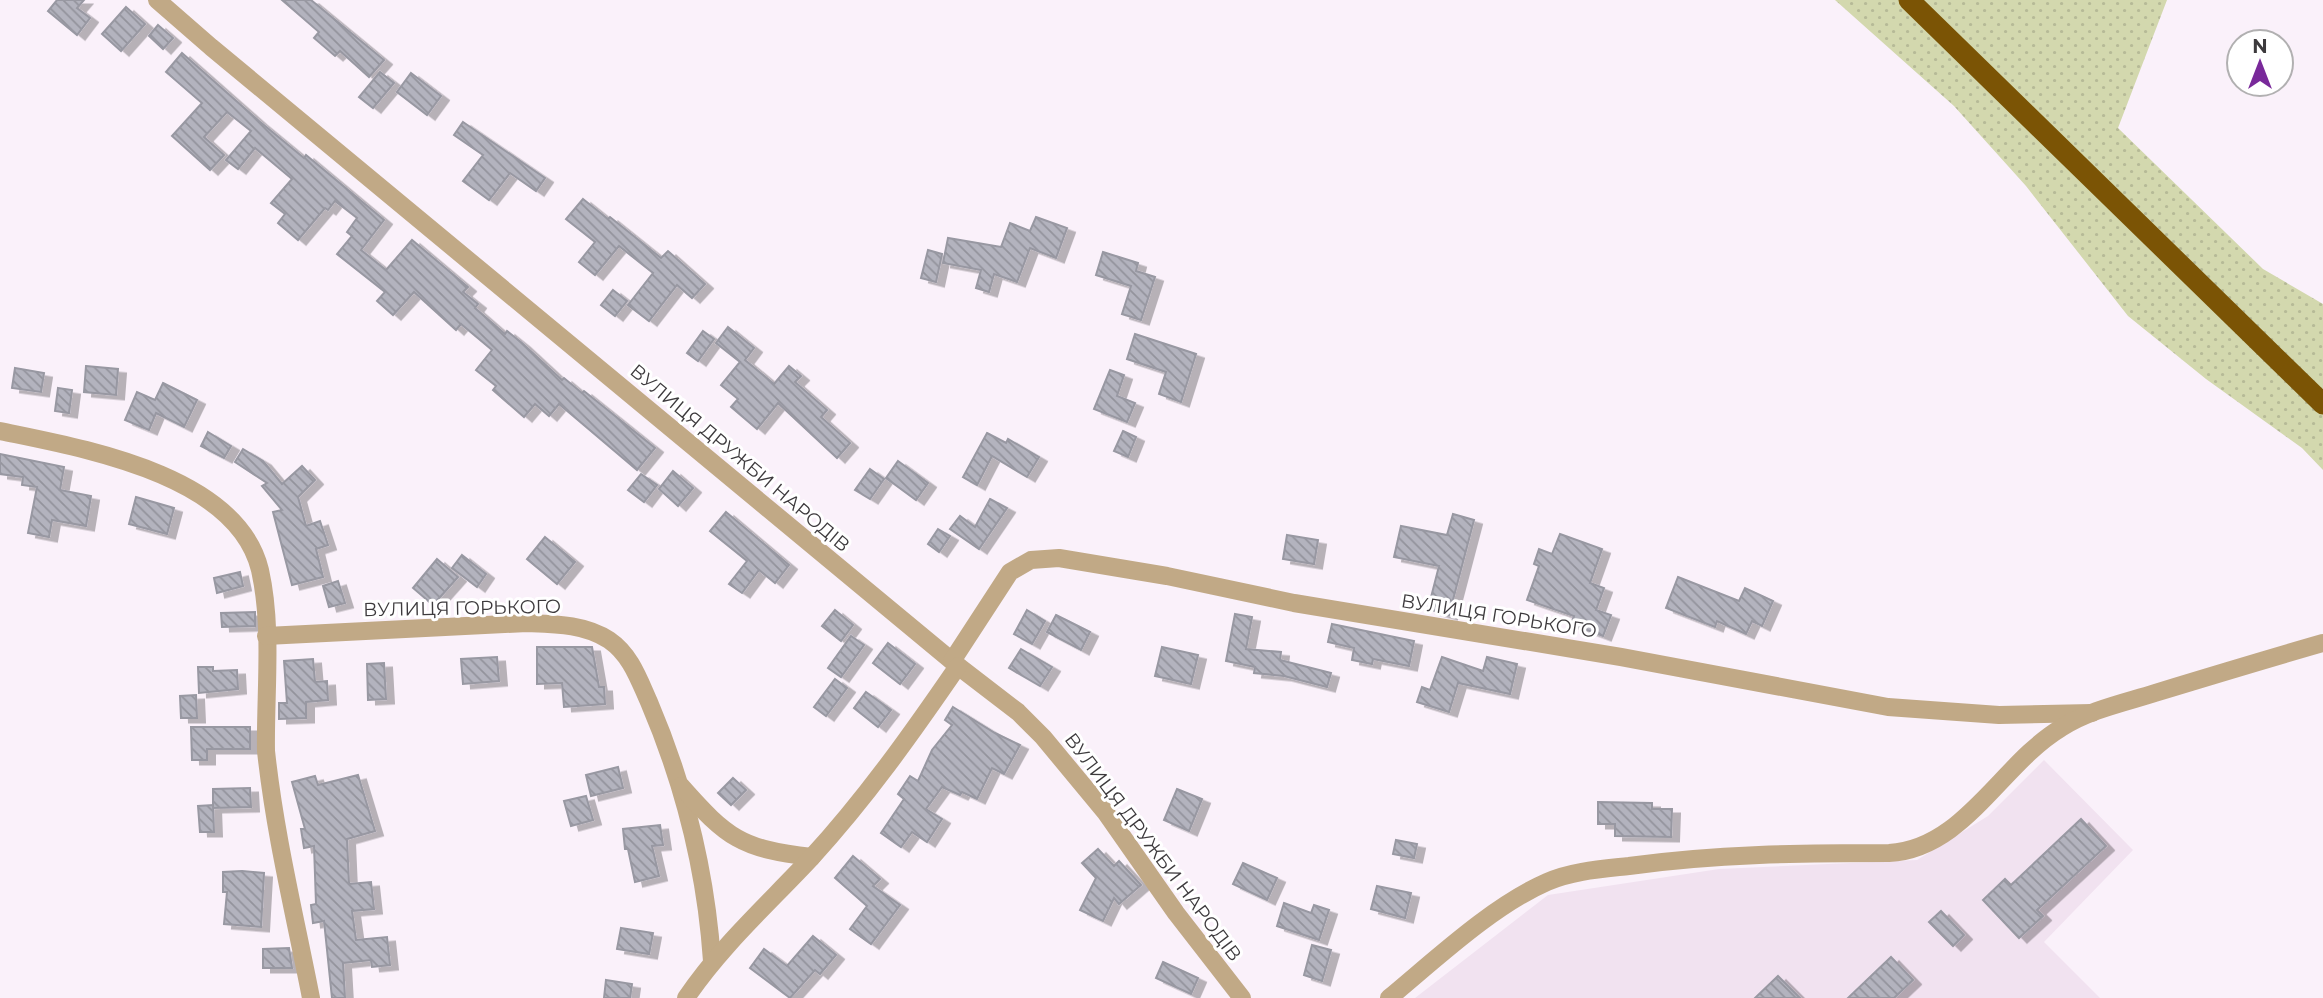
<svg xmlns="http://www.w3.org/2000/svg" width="2323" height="998" font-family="Montserrat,sans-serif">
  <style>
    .built { fill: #f1e2f0 }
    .grass { fill: url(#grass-dots) }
    .building { fill: url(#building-back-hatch); stroke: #9898a2; stroke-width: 2; filter: url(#shadow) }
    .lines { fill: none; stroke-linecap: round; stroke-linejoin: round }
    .minor { stroke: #c1a986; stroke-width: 18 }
    .highway { stroke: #7b5405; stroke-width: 21 }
    .labels { text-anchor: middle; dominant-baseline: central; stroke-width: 6; stroke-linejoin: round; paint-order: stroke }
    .street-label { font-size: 19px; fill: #3d3a3d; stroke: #fff }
  </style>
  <defs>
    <pattern id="grass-dots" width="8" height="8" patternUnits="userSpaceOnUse" patternTransform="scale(1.75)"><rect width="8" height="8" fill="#d3d8ae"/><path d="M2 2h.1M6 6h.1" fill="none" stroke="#b6ba97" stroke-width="1.8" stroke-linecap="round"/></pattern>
    <pattern id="building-back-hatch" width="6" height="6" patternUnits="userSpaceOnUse" patternTransform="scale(1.75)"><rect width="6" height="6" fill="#b3b3be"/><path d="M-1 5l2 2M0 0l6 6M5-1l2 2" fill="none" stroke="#93939c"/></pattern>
    <filter id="shadow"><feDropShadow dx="8" dy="4.5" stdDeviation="0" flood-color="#0004"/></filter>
  </defs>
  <rect width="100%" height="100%" fill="#faf1fa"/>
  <polygon class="built" points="2044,760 2133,850 2044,942 2100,998 1415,998 1548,895 1719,869 1917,860 1988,816"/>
  <polygon class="grass" points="1835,0 2167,0 2118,128 2263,269 2323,304 2323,470 2302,448 2206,379 2128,316 2026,186 1954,106"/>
  <g class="building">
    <polygon points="57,0 84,0 77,8 90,18 77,35 48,11"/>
    <polygon points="282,0 311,0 384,60 369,77 340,51 335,56 314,38 319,32"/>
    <polygon points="126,7 145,24 121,51 102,34"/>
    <polygon points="158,25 173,38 163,49 149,36"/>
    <polygon points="182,53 259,121 304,158 306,155 384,220 361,250 386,270 412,240 468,287 463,292 478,304 475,308 505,334 507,331 522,343 562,380 564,378 582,393 584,391 655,448 637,470 559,404 549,416 535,404 524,417 493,390 496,386 476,370 492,350 461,324 456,330 414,292 393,315 377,301 385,292 337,254 352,236 347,232 357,218 335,201 328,210 325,208 298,240 278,223 285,214 271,203 292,179 255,148 238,169 226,160 251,131 227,112 204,137 224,155 210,170 172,136 202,103 166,72"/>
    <polygon points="380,72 394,83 373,108 359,97"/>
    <polygon points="411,73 441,96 427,115 397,92"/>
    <polygon points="463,122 545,178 536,191 510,173 489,200 463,181 483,155 454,135"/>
    <polygon points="583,199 608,219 610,217 661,258 668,251 705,284 692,298 677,285 649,321 628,305 653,273 619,246 595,275 579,262 595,242 566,219"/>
    <polygon points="1036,217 1067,228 1056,258 1030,248 1017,282 994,274 989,292 976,288 981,270 943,263 948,238 1001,247 1010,223 1030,231"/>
    <polygon points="928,250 942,254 936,282 921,278"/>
    <polygon points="1103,252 1138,263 1136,271 1155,277 1141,320 1122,314 1131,286 1096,275"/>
    <polygon points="613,290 627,301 615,316 601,305"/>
    <polygon points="728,327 754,348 745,360 774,384 789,366 801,376 795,382 827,410 821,417 850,443 837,458 778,403 757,429 731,407 738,399 721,385 740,362 716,343"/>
    <polygon points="703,331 714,339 698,361 687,353"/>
    <polygon points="1135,334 1196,354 1181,402 1159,394 1166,372 1127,359"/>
    <polygon points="86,366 118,369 116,395 84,392"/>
    <polygon points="15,368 44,373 41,392 12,388"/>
    <polygon points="1110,370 1124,375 1117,396 1135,403 1127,422 1094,409"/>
    <polygon points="163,383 197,400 184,427 156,413 149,430 125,420 137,392 155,400"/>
    <polygon points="58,388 72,390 69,413 55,411"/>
    <polygon points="1123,431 1136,437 1128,457 1114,451"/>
    <polygon points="208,432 231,446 224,458 201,446"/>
    <polygon points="987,433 1006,443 1008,439 1039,457 1027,477 992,456 977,485 963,477"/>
    <polygon points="243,449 263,461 282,484 302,466 315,480 298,497 306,526 320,521 328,545 316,549 323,577 292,585 273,512 282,510 262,486 267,483 235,462"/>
    <polygon points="0,454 64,467 60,490 91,496 86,526 52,520 49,537 28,533 37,487 22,485 23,477 0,474"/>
    <polygon points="898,461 928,483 916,500 886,478"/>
    <polygon points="870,469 884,479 870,499 855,490"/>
    <polygon points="673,471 693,488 678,506 659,489"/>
    <polygon points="641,474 657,485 644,502 628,490"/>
    <polygon points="136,497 174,508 167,534 129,524"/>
    <polygon points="990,499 1007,508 979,549 950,529 960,516 975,527"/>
    <polygon points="726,512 789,565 775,583 759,570 742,593 729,584 747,561 710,531"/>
    <polygon points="1453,514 1474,520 1449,615 1428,609 1439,566 1394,557 1401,526 1447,535"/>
    <polygon points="938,529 950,536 939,552 928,544"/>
    <polygon points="1560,534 1602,549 1590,583 1604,588 1596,610 1611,615 1603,636 1571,624 1574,616 1527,600 1539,566 1534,564 1539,549 1552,554"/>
    <polygon points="1287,535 1318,540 1314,564 1283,559"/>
    <polygon points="545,537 575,562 557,584 527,559"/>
    <polygon points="462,555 486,574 477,587 452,568"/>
    <polygon points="437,559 458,577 433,605 413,588"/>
    <polygon points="240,572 243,586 217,593 214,578"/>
    <polygon points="1678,577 1739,601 1745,588 1773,601 1762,626 1752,621 1746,634 1717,621 1715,627 1666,608"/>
    <polygon points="338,581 345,603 329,607 323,586"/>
    <polygon points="835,610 853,625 841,641 822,626"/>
    <polygon points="1027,610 1045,621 1032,644 1014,634"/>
    <polygon points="255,612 255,626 222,627 221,613"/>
    <polygon points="1235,614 1252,617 1246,649 1281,652 1280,660 1331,673 1327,687 1284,676 1254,673 1255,667 1226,661"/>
    <polygon points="1056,615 1090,632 1081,650 1047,632"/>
    <polygon points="1332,624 1414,641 1409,666 1373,659 1372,664 1352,660 1354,648 1328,642"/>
    <polygon points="851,636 864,645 841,677 828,668"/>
    <polygon points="888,643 915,664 900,684 873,663"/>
    <polygon points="537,647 592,647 599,687 604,687 605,704 564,707 562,683 537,684"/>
    <polygon points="1162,647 1198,655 1191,684 1155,676"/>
    <polygon points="1021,649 1052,667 1040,686 1009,668"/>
    <polygon points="497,657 499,681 463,684 461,659"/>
    <polygon points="1442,657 1483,671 1487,657 1517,664 1510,694 1458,683 1449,712 1417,702 1422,687 1430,690"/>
    <polygon points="313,659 315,682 327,681 328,700 306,702 306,718 279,719 279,703 287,703 284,661"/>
    <polygon points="384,663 386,699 368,700 367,664"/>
    <polygon points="198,667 213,667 213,671 237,670 238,689 199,693"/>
    <polygon points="835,679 847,688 826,716 814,707"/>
    <polygon points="866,692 891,710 878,727 854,708"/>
    <polygon points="196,695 197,718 181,718 180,696"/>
    <polygon points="953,707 995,733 1020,745 1004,774 992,768 977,799 962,792 960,795 942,787 926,809 942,819 927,842 912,832 901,847 881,833 904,799 898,794 910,776 918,781 932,750 952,725 945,720"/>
    <polygon points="191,727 250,727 250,749 207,749 207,760 192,760"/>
    <polygon points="618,767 623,788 591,796 586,775"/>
    <polygon points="358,775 375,831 347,839 349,884 371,882 374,909 352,911 356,940 387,937 390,965 372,967 371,960 343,963 345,998 332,998 324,921 313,923 311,905 316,904 314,846 304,848 301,829 305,829 292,782 315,776 318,785"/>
    <polygon points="733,778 746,790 731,805 718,793"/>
    <polygon points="250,788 251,807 213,808 213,789"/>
    <polygon points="1177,789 1202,799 1189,831 1164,820"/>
    <polygon points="586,796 593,820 571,826 564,801"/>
    <polygon points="1598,802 1652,803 1652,809 1672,809 1671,837 1615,836 1615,824 1598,824"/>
    <polygon points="213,805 214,832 200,832 198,806"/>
    <polygon points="2081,819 2106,846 2037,910 2043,916 2019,938 1983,900 2005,879 2011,885"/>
    <polygon points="660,825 663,845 652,846 659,876 635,882 628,849 625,849 623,829"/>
    <polygon points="1396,840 1417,844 1414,858 1393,854"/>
    <polygon points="1098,849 1114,866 1119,861 1141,885 1119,904 1114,898 1103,921 1080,910 1096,878 1082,863"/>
    <polygon points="853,856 880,879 873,886 900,905 871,944 850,929 867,906 835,878"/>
    <polygon points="1243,863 1277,878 1267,900 1233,884"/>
    <polygon points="242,871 264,873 261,927 224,924 227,892 223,892 223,872"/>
    <polygon points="1377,886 1411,893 1405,918 1371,909"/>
    <polygon points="1284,903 1311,913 1314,905 1329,910 1319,940 1277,926"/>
    <polygon points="1941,911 1964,935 1953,946 1929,922"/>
    <polygon points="621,928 653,933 649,954 617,949"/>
    <polygon points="813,936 836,955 820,974 815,970 790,998 750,968 764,949 787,966"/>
    <polygon points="1312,945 1331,950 1322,981 1304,975"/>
    <polygon points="289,948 292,968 263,968 263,949"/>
    <polygon points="1891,957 1913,980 1894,998 1848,998"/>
    <polygon points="1163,962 1198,978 1191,994 1156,978"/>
    <polygon points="1778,976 1800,998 1755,998"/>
    <polygon points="606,980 632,984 630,998 604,998"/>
  </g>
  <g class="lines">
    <g class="minor">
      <polyline points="157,0 211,47 958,666 1018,712 1043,737 1106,813 1176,913 1242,998"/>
      <path d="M 0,431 C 81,448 237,474 260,570 C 273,628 265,692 266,751 C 275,835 295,916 311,998"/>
      <path d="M 266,636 L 527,623 C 555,624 585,624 609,640 C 631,655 639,680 649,702 C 684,784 706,872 712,961"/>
      <polyline points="952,661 1010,572 1031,560 1059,558 1167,576 1294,603 1621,657 1888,707 1999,715 2092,713"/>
      <path d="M 681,786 C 727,838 741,849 812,857"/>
      <path d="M 686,998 C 721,946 768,904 811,858 C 866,798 912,733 958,666"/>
      <path d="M 1389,998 C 1435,960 1492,906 1547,882 C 1572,871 1602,869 1629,866 C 1716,854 1802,853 1889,853 C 1964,849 2001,764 2061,728 C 2089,710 2123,703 2155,693 C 2211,676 2267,659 2323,643"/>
    </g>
    <polyline class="highway" points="1909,0 2323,404"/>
  </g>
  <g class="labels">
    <g class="street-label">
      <text transform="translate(740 458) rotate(40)">ВУЛИЦЯ ДРУЖБИ НАРОДІВ</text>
      <text transform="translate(462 608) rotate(-1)">ВУЛИЦЯ ГОРЬКОГО</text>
      <text transform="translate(1499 616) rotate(9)">ВУЛИЦЯ ГОРЬКОГО</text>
      <text transform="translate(1153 847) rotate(53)">ВУЛИЦЯ ДРУЖБИ НАРОДІВ</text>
    </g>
  </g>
  <g transform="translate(2260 63)"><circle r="33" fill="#ffffff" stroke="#b1b0b1" stroke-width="2"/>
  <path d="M0-5L12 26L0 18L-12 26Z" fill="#79299a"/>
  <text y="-10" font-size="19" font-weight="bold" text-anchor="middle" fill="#3d3a3d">N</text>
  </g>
</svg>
